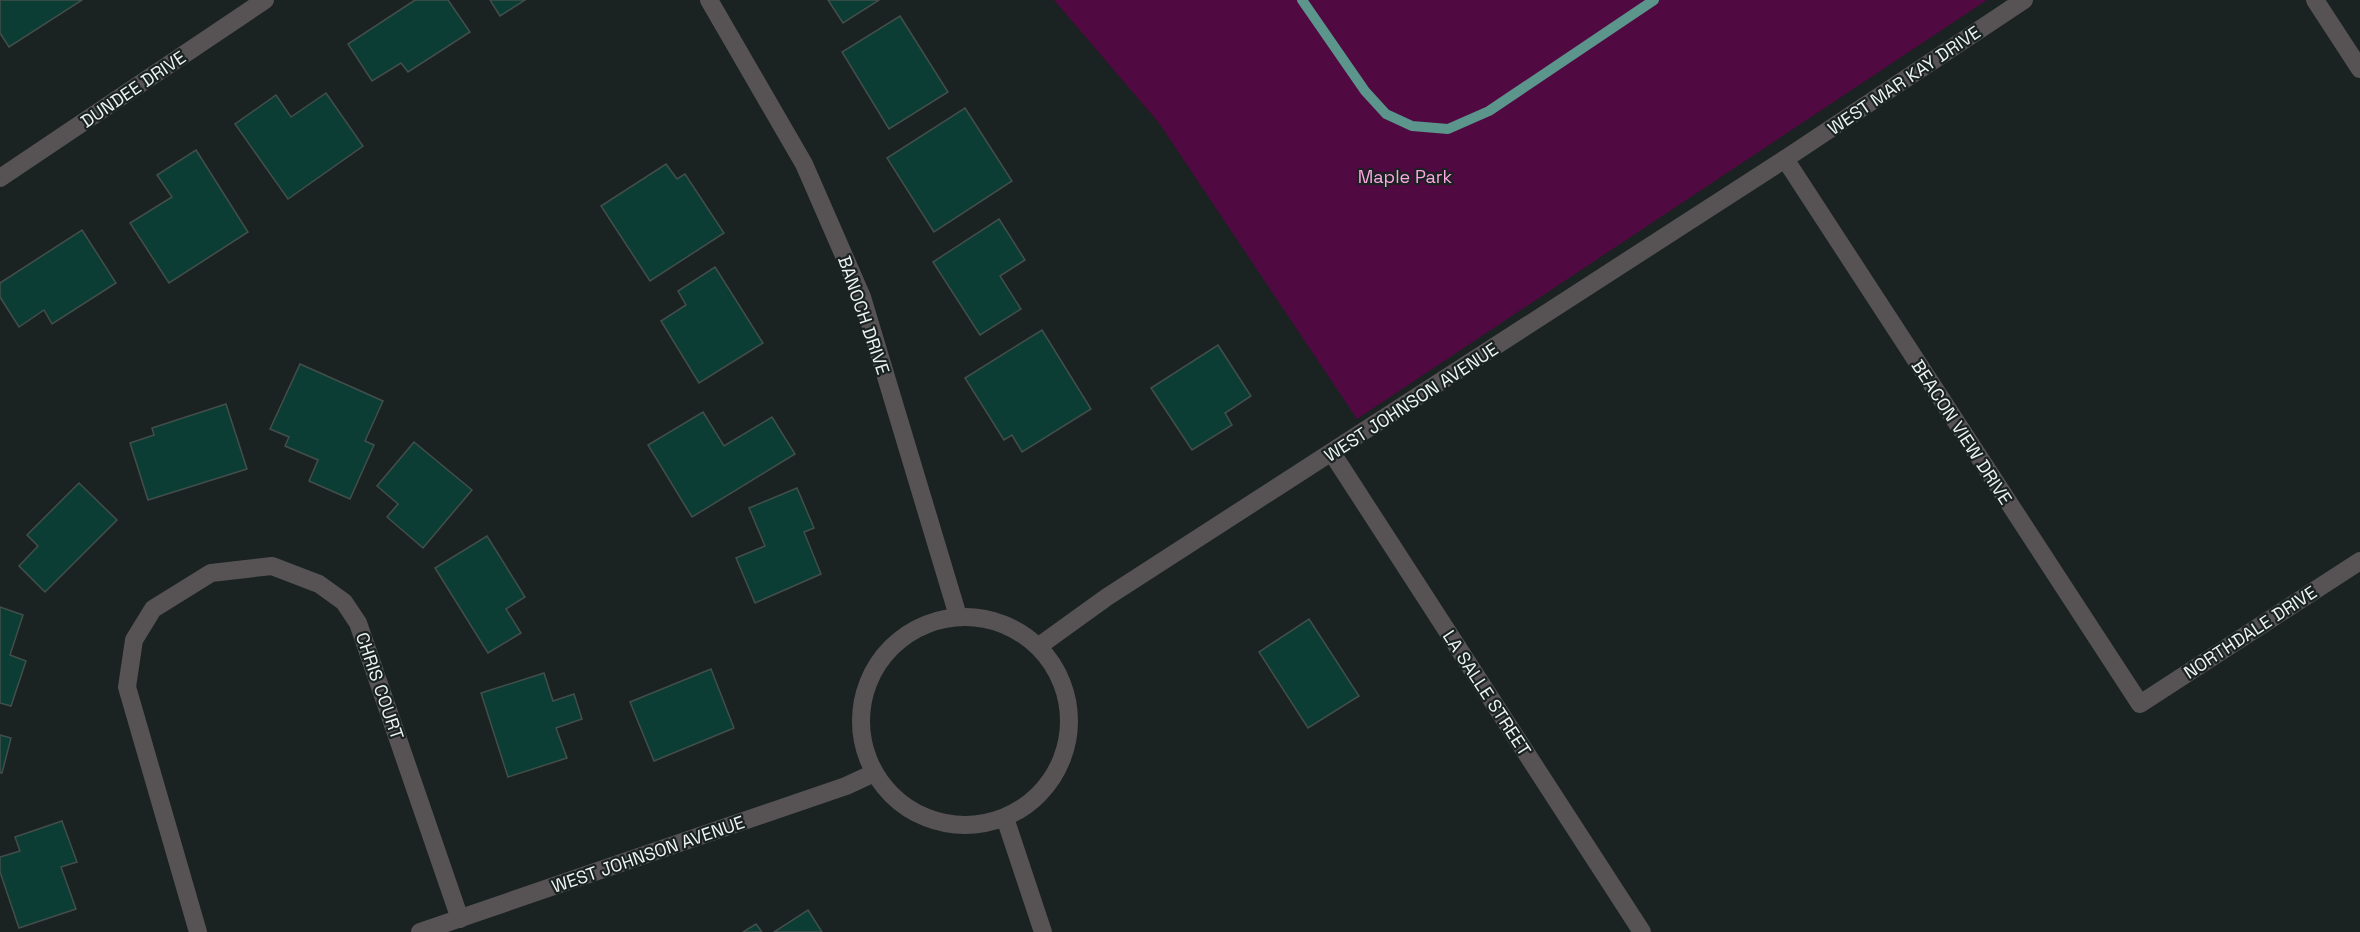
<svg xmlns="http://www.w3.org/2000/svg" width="2360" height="932" font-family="'Space Grotesk',sans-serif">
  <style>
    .green { fill: #510941 }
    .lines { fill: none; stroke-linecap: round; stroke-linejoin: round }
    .stream { stroke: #5b958c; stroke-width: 10 }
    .building { fill: #0c3d35; stroke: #434e4b; stroke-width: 1.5 }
    .street { stroke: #575355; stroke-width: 18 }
    .labels { text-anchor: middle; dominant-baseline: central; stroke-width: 4.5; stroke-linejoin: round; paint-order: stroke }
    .street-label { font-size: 18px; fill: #edf3f2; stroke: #1a2321 }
    .park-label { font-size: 18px; fill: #fea6e2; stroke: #1a2321 }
  </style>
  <rect width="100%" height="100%" fill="#1a2321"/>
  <polygon class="green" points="1054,0 1987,0 1357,419 1159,123"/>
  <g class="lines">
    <polyline class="stream" points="1302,0 1365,91 1386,114 1412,126 1448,129 1489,111 1654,0"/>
  </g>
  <g class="building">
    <polygon points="0,0 82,0 9,47 0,33"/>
    <polygon points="415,0 448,0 470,32 408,72 401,63 372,81 348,44"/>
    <polygon points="490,0 525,0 500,16"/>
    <polygon points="828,0 879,0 843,23"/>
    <polygon points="900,16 948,92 889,129 842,52"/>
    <polygon points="326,93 363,146 288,199 235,124 276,95 291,117"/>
    <polygon points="965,108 1012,181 934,232 887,158"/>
    <polygon points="196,150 248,232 169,283 130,223 172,197 157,175"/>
    <polygon points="666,164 677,179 685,174 724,233 650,281 601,206"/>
    <polygon points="999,219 1025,260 1000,276 1021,309 980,335 933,262"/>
    <polygon points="82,230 116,283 52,324 44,310 19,327 0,297 0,283"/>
    <polygon points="715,267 763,343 699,383 661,321 686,305 678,291"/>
    <polygon points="1042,330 1091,409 1022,452 1012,435 1004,440 965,378"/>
    <polygon points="1218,345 1251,396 1225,413 1232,425 1192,450 1151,388"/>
    <polygon points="300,364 383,401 365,441 374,445 350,499 309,481 318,460 285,446 289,437 270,429"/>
    <polygon points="226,404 247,469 148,500 130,443 154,435 152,428"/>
    <polygon points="703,412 724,446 772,417 795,454 692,517 648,445"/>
    <polygon points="414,442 472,490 423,548 387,517 398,504 377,486"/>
    <polygon points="79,483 117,520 45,592 19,566 38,546 27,535"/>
    <polygon points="797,488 814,528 804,532 821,574 755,603 736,558 765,546 749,508"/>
    <polygon points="487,536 525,597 506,609 521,633 488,653 435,568"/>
    <polygon points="0,607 23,615 10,655 26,661 11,706 0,703"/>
    <polygon points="1309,619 1359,696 1308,728 1259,652"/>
    <polygon points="711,669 734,728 654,761 630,702"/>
    <polygon points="544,673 553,701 574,694 582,719 556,728 567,758 508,777 481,693"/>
    <polygon points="0,735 11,738 2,773 0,773"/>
    <polygon points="62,821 77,862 61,867 76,909 19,928 0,872 0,857 20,851 15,837"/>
    <polygon points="808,910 822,932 774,932"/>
    <polygon points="756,924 762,932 743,932"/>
  </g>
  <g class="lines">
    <g class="street">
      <polyline points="709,0 804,164 862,297 958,616"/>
      <polyline points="2315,0 2360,69"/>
      <polyline points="1785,159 2140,704 2360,561"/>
      <polyline points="0,178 265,0"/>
      <polyline points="1332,453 1642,932"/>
      <circle cx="965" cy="721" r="104"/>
      <polyline points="1039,646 1107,597 1785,159 2024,0"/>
      <polyline points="1005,818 1043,932"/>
      <polyline points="198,932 127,687 134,640 153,609 211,573 272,566 319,584 344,602 358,623 460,919"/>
      <polyline points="420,932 846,786 874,773"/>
    </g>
  </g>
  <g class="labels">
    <g class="street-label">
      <text transform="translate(1904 80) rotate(-34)">WEST MAR KAY DRIVE</text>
      <text transform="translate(133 89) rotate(-34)">DUNDEE DRIVE</text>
      <text transform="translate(864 315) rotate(71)">BANOCH DRIVE</text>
      <text transform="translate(1411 402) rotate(-33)">WEST JOHNSON AVENUE</text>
      <text transform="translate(1962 432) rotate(57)">BEACON VIEW DRIVE</text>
      <text transform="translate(2250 632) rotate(-33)">NORTHDALE DRIVE</text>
      <text transform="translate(380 686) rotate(71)">CHRIS COURT</text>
      <text transform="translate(1487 693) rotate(57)">LA SALLE STREET</text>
      <text transform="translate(648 854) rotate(-19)">WEST JOHNSON AVENUE</text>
    </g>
    <g class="park-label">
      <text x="1405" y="176">Maple Park</text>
    </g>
  </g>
</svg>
